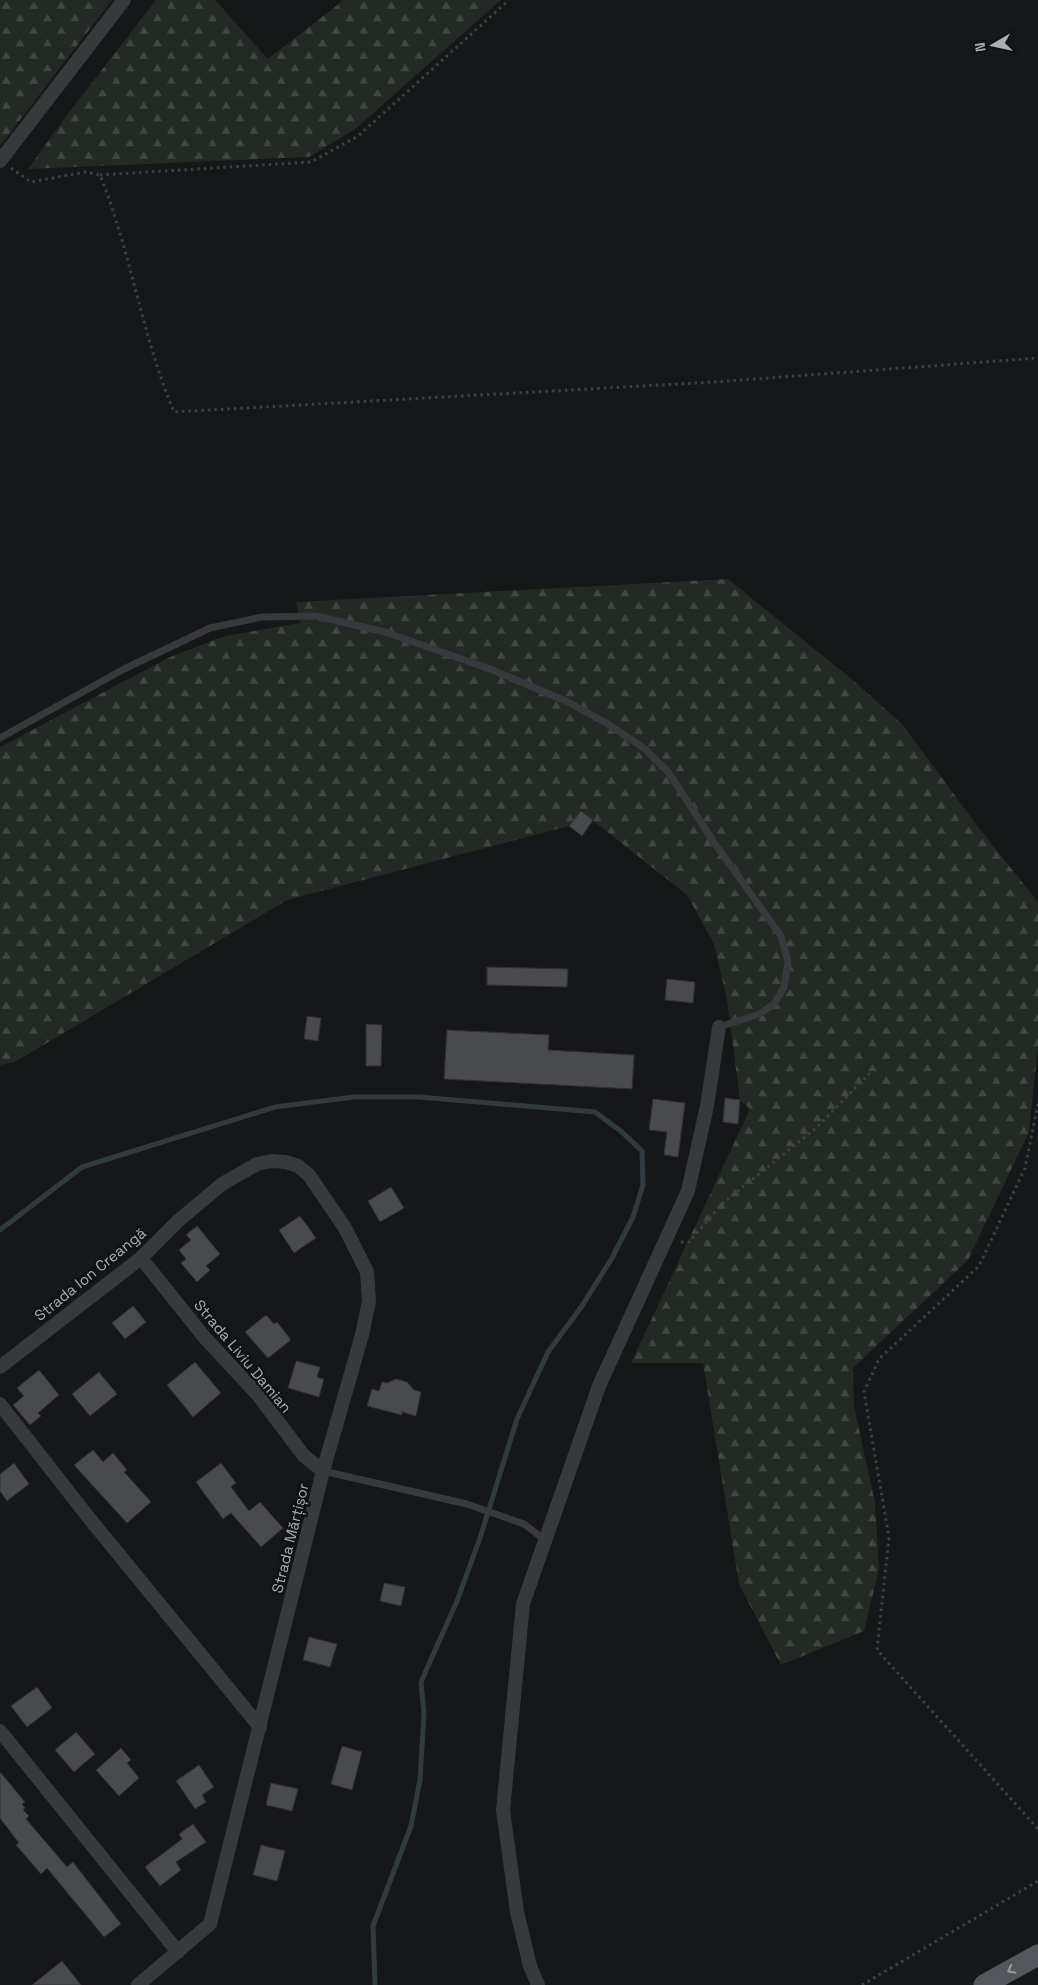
<svg xmlns="http://www.w3.org/2000/svg" width="1038" height="1985" font-family="'Space Grotesk',sans-serif">
  <style>
    .forest { fill: url(#forest-firs) }
    .lines { fill: none; stroke-linecap: round; stroke-linejoin: round }
    .stream { stroke: #313b3f; stroke-width: 5 }
    .building { fill: #484a4d; stroke: #313134 }
    .path { stroke: #3e4043; stroke-width: 3; stroke-dasharray: 2.5 4; stroke-linecap: butt }
    .lane { stroke: #38393c; stroke-width: 7 }
    .street { stroke: #38393c; stroke-width: 14 }
    .primary { stroke: #54575b; stroke-width: 21 }
    .oneway { stroke: #999da4 }
    .labels { text-anchor: middle; dominant-baseline: central; stroke-width: 5; stroke-linejoin: round; paint-order: stroke }
    .street-label { font-size: 15px; fill: #aaafb6; stroke: #111213 }
  </style>
  <defs>
    <pattern id="forest-firs" width="22" height="20" patternUnits="userSpaceOnUse" patternTransform="scale(1.25)"><rect width="22" height="20" fill="#232a23"/><path d="M5 1l3.5 6h-7zM16 11l3.5 6h-7z" fill="#404641"/></pattern>
  </defs>
  <rect width="100%" height="100%" fill="#161718"/>
  <g class="forest">
    <polygon points="0,0 112,0 0,146"/>
    <polygon points="156,0 215,0 268,59 344,0 501,0 354,130 309,157 28,169 67,115"/>
    <polygon points="728,579 854,681 903,725 978,827 1038,902 1038,1047 1029,1132 968,1260 853,1368 854,1406 875,1503 879,1569 864,1631 781,1665 739,1584 703,1363 631,1363 750,1109 740,1100 727,1000 714,944 687,895 581,811 569,826 287,900 15,1062 0,1065 0,747 170,657 225,636 300,623 296,602"/>
  </g>
  <g class="lines">
    <polyline class="stream" points="0,1230 82,1167 275,1107 354,1097 419,1097 595,1112 622,1132 642,1151 643,1185 633,1217 612,1258 582,1306 548,1352 517,1419 480,1538 457,1601 421,1682 424,1713 420,1780 411,1826 373,1926 375,1985"/>
  </g>
  <g class="building">
    <polygon points="581,811 593,820 582,836 569,826"/>
    <polygon points="487,967 568,969 567,987 487,985"/>
    <polygon points="667,979 695,982 693,1003 665,1000"/>
    <polygon points="307,1016 321,1018 318,1041 304,1039"/>
    <polygon points="366,1024 382,1025 381,1066 366,1066"/>
    <polygon points="447,1030 549,1035 548,1050 634,1055 632,1089 444,1079"/>
    <polygon points="725,1098 740,1100 738,1124 723,1122"/>
    <polygon points="653,1099 685,1103 678,1157 664,1155 667,1132 649,1130"/>
    <polygon points="391,1187 404,1208 380,1222 368,1201"/>
    <polygon points="300,1216 316,1238 294,1253 279,1230"/>
    <polygon points="197,1226 220,1254 206,1266 210,1270 197,1282 181,1263 186,1259 179,1250 191,1240 186,1235"/>
    <polygon points="133,1306 146,1322 125,1339 112,1323"/>
    <polygon points="266,1315 274,1324 277,1322 291,1340 268,1358 245,1332"/>
    <polygon points="296,1361 320,1367 317,1377 324,1379 319,1397 288,1388"/>
    <polygon points="195,1362 221,1393 193,1417 167,1385"/>
    <polygon points="39,1370 59,1395 38,1413 41,1416 30,1425 13,1405 24,1396 17,1388"/>
    <polygon points="99,1372 117,1394 90,1416 72,1394"/>
    <polygon points="396,1379 407,1382 414,1390 421,1392 416,1416 402,1412 402,1415 367,1406 372,1389 379,1391 382,1382 387,1383"/>
    <polygon points="93,1450 103,1462 113,1453 127,1470 124,1472 151,1502 127,1523 74,1465"/>
    <polygon points="14,1463 29,1484 7,1501 0,1491 0,1474"/>
    <polygon points="221,1463 236,1483 231,1487 249,1511 260,1502 283,1528 261,1547 231,1513 223,1519 196,1482"/>
    <polygon points="384,1583 405,1587 401,1606 380,1601"/>
    <polygon points="309,1637 337,1644 330,1667 303,1660"/>
    <polygon points="37,1687 52,1708 27,1727 11,1706"/>
    <polygon points="76,1732 95,1754 74,1772 55,1750"/>
    <polygon points="342,1746 362,1752 352,1790 331,1784"/>
    <polygon points="121,1748 131,1760 127,1763 139,1778 119,1796 96,1770"/>
    <polygon points="199,1765 214,1787 202,1795 206,1802 195,1809 176,1781"/>
    <polygon points="0,1772 25,1802 22,1804 25,1808 23,1810 29,1816 26,1819 67,1867 73,1862 121,1924 104,1937 47,1868 41,1874 16,1845 19,1843 0,1818"/>
    <polygon points="271,1783 298,1789 292,1811 266,1805"/>
    <polygon points="193,1824 206,1842 176,1862 181,1870 160,1886 145,1867 182,1839 179,1834"/>
    <polygon points="261,1845 285,1851 277,1881 253,1875"/>
    <polygon points="62,1961 81,1985 32,1985"/>
  </g>
  <g class="lines">
    <g class="path">
      <path d="M 11,168 L 31,182 L 85,172 L 100,175 C 131,252 142,336 174,412 L 714,382 L 1038,358"/>
      <polyline points="100,175 311,162 358,136 509,0"/>
      <polyline points="1038,1104 1025,1168 979,1266 879,1359 864,1392 889,1537 877,1650 1038,1829"/>
      <polyline points="681,1242 689,1242 723,1203 816,1128 870,1073"/>
      <polyline points="862,1985 1038,1881"/>
    </g>
    <g class="lane">
      <polyline points="0,738 124,669 210,628 262,617 316,616 385,632 490,669 568,702 608,724 645,749 669,773 713,841 781,936 788,962 784,987 775,1003 760,1014 719,1027"/>
      <polyline points="323,1471 467,1504 524,1524 545,1540"/>
    </g>
    <g class="street">
      <polyline points="0,161 124,0"/>
      <polyline points="141,1258 205,1338 258,1395 304,1456 323,1471"/>
      <polyline points="0,1367 141,1258 178,1221 222,1184 257,1164 272,1161 286,1162 298,1166 309,1175 345,1228 367,1272 369,1301 362,1335 323,1471 210,1924 138,1985"/>
      <polyline points="0,1404 89,1518 260,1727"/>
      <polyline points="0,1731 178,1952"/>
      <polyline points="538,1985 530,1966 517,1912 503,1810 523,1604 599,1386 688,1191 707,1106 719,1027"/>
    </g>
    <polyline class="primary" points="984,1985 1038,1955"/>
  </g>
  <defs><path id="oneway-chevron" d="M-2-3.5L2.5 0L-2 3.5" fill="none" stroke-width="1.6" stroke-linecap="round" stroke-linejoin="round" transform="scale(1.25)"/></defs>
  <use class="oneway" href="#oneway-chevron" transform="translate(1011 1970) rotate(151)"/>
  <g class="labels">
    <g class="street-label">
      <text transform="translate(90 1274) rotate(-39)">Strada Ion Creangă</text>
      <text transform="translate(243 1356) rotate(50)">Strada Liviu Damian</text>
      <text transform="translate(290 1538) rotate(-76)">Strada Mărțișor</text>
    </g>
  </g>
  <g transform="translate(993 45) rotate(261)" stroke="#111213" stroke-width="4" paint-order="stroke">
  <path d="M0-4L9 19L0 12L-9 19Z" fill="#aaafb6"/>
  <text y="-8" font-size="14" font-weight="bold" text-anchor="middle" fill="#aaafb6">N</text>
  </g>
</svg>
